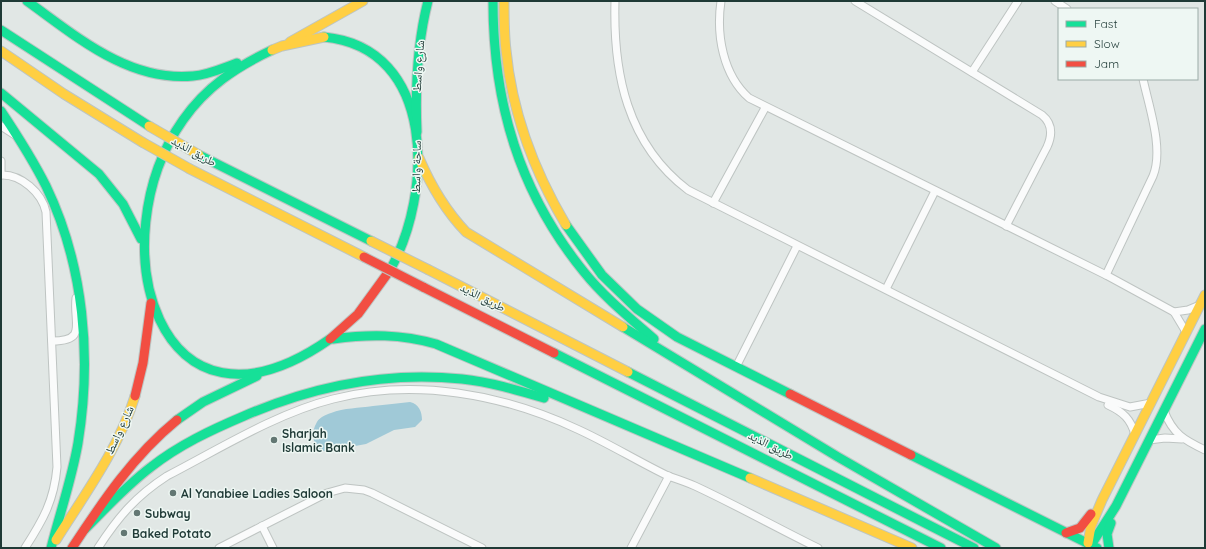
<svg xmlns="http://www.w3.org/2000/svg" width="1206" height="549" font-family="Quicksand,'Noto Naskh Arabic',sans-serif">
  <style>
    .water { fill: #a0c9d7 }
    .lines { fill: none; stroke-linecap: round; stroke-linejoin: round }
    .street-casing { stroke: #bec4c2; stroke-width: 9 }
    .fast-casing { stroke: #bdc5c3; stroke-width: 11 }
    .slow-casing { stroke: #bdc5c3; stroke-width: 11 }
    .jam-casing { stroke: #bdc5c3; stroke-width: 11 }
    .street { stroke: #fafbfb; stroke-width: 7 }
    .fast { stroke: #16e098; stroke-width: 9 }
    .slow { stroke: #ffcf43; stroke-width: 9 }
    .jam { stroke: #f24e42; stroke-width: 9 }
    .slow-bridge-casing { stroke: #bbc4c2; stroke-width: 11; stroke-linecap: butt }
    .jam-bridge-casing { stroke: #bbc4c2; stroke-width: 11; stroke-linecap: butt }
    .slow-bridge { stroke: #ffcf43; stroke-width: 9 }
    .jam-bridge { stroke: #f24e42; stroke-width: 9 }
    .poi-dot { fill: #637773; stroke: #eef7f3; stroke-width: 1.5 }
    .labels { text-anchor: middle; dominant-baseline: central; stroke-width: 3; stroke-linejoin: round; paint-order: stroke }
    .street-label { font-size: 12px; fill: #1f3a36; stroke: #eef7f3 }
    .poi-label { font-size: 12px; font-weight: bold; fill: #1f3a36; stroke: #eef7f3; text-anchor: start }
  </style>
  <rect width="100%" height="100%" fill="#e1e7e5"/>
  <path class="water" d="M 410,402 C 419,404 422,412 422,420 L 415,427 L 394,430 L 366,444 L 328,451 C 314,453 310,434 316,424 C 318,418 325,415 331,413 C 344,408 359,408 373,406 C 386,405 398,403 410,402 Z"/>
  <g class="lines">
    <defs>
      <g id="street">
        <path d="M 615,1 C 613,73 627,144 688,190 L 1099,397 L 1130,407 L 1151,403"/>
        <path d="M 721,1 C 716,35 723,75 749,98 L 1106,275 L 1174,312 L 1186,332"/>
        <path d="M 855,1 L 1042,115 C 1053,124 1052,136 1047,147 L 1006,226"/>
        <polyline points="1055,1 1067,9"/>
        <polyline points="972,72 1018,1"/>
        <polyline points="1,126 15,135"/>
        <polyline points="1,161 1,175"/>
        <path d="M 1,175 C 21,174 42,193 46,212 L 57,467 C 54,501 43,520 25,548"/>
        <polyline points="713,203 765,108"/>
        <path d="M 1106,275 L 1153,176 C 1164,149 1149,107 1143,79"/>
        <polyline points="886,289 935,191"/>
        <polyline points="1174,312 1188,310 1200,305"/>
        <path d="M 52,341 C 88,341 73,323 76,298"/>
        <polyline points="736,367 797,246"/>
        <path d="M 1108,405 C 1123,412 1131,419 1135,435"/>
        <path d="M 1164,411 C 1173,434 1184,440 1205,450"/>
        <polyline points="1149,440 1165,438 1182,439"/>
        <polyline points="262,526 273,548"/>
        <path d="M 98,548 C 118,517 136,496 167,476 C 219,449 277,413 333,399 C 415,378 502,394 577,429 C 608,443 637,461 668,476 C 677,479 686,482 695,486 C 736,505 777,528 818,548"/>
        <polyline points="219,548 327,493 345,488 364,490 372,493 482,548"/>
        <polyline points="631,548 669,476"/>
      </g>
      <g id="fast">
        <path d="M 27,1 C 76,36 128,82 193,76 C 208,75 223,68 237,63"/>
        <path d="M 493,1 C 493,103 519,192 584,272 C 604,297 630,318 654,339"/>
        <polyline points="1,30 149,126"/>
        <path d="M 324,37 C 437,48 433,194 390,270"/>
        <path d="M 272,50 C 236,67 206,87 183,120 C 98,240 157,460 330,339"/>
        <polyline points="1,93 99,174 123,204 141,239"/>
        <path d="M 1,111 C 17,135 33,160 46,186 C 84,265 92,357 78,443 C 72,478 60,513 51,548"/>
        <path d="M 417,132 C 415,87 417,44 428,1"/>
        <polyline points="199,155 371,241"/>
        <polyline points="566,225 602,275 637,309 677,337 790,394"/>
        <polyline points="623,327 838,457 996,548"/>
        <path d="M 333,339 C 369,334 401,334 436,344 L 750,478"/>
        <polyline points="554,353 941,548"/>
        <polyline points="628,372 974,548"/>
        <polyline points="177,420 203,402 257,376"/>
        <polyline points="911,455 1097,548"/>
        <path d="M 85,529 C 106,508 127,485 151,467 C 179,445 211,430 244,416 C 313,386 385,371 462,379 C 490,382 517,390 544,398"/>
        <polyline points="1091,545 1116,506 1205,329"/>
        <polyline points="1109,548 1107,534 1111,523"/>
      </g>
      <g id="slow">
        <path d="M 504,1 C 504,17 504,34 506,50 C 512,113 534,171 566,225"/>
        <polyline points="290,42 363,1"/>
        <polyline points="272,50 282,46 324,37"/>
        <polyline points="1,51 64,94 142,142"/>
        <path d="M 419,158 C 431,186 445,210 466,232 L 623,327"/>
        <polyline points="190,169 364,257"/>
        <polyline points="429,270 628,372"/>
        <polyline points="750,478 912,548"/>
        <path d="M 56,540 C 85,494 119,448 135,396"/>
        <polyline points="1088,543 1091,526 1102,500 1205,295"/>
      </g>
      <g id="jam">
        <polyline points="423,287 554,353"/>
        <polyline points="330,339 358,314 390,270"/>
        <polyline points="790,394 911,455"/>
        <polyline points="135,396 143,363 151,303"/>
        <polyline points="1066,533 1080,528 1091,514"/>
        <path d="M 72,548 C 103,501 133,456 177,420"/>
      </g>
    </defs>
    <use href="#street" class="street-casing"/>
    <use href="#fast" class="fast-casing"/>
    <use href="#slow" class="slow-casing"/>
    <use href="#jam" class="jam-casing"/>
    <use href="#street" class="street"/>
    <use href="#fast" class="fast"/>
    <use href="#slow" class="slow"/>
    <use href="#jam" class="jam"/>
    <defs>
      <g id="slow-bridge">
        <polyline points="149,126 199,155"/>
        <polyline points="142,142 190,169"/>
        <polyline points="371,241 429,270"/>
      </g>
      <polyline id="jam-bridge" points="364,257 423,287"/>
    </defs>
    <use href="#slow-bridge" class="slow-bridge-casing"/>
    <use href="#jam-bridge" class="jam-bridge-casing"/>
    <use href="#slow-bridge" class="slow-bridge"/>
    <use href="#jam-bridge" class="jam-bridge"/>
  </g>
  <g class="poi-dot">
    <circle cx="274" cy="440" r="4"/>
    <circle cx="173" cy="493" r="4"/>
    <circle cx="137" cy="513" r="4"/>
    <circle cx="124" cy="533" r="4"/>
  </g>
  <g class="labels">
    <g class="street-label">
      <text transform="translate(418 66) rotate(-86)">شارع واسط</text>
      <text transform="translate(194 151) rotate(29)">طريق الذيد</text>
      <text transform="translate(416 167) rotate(-89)">ساحة واسط</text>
      <text transform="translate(483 297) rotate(27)">طريق الذيد</text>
      <text transform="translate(119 430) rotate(-65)">شارع واسط</text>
      <text transform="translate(771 445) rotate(27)">طريق الذيد</text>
    </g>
    <g class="poi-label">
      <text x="282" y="433">Sharjah<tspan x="282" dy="14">Islamic Bank</tspan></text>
      <text x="181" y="493">Al Yanabiee Ladies Saloon</text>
      <text x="145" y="513">Subway</text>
      <text x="132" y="533">Baked Potato</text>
    </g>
  </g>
  <rect width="1206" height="549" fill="none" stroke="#1f3a36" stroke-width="4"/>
  <rect x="1058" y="8" width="140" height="72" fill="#eef7f3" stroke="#9baba7"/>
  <rect x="1066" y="21" width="20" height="6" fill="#16e098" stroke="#9baba7"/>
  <text x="1094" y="28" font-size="12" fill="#1f3a36">Fast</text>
  <rect x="1066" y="41" width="20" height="6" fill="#ffcf43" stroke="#9baba7"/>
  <text x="1094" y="48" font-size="12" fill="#1f3a36">Slow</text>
  <rect x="1066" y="61" width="20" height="6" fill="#f24e42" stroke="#9baba7"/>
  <text x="1094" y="68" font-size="12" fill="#1f3a36">Jam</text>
</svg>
